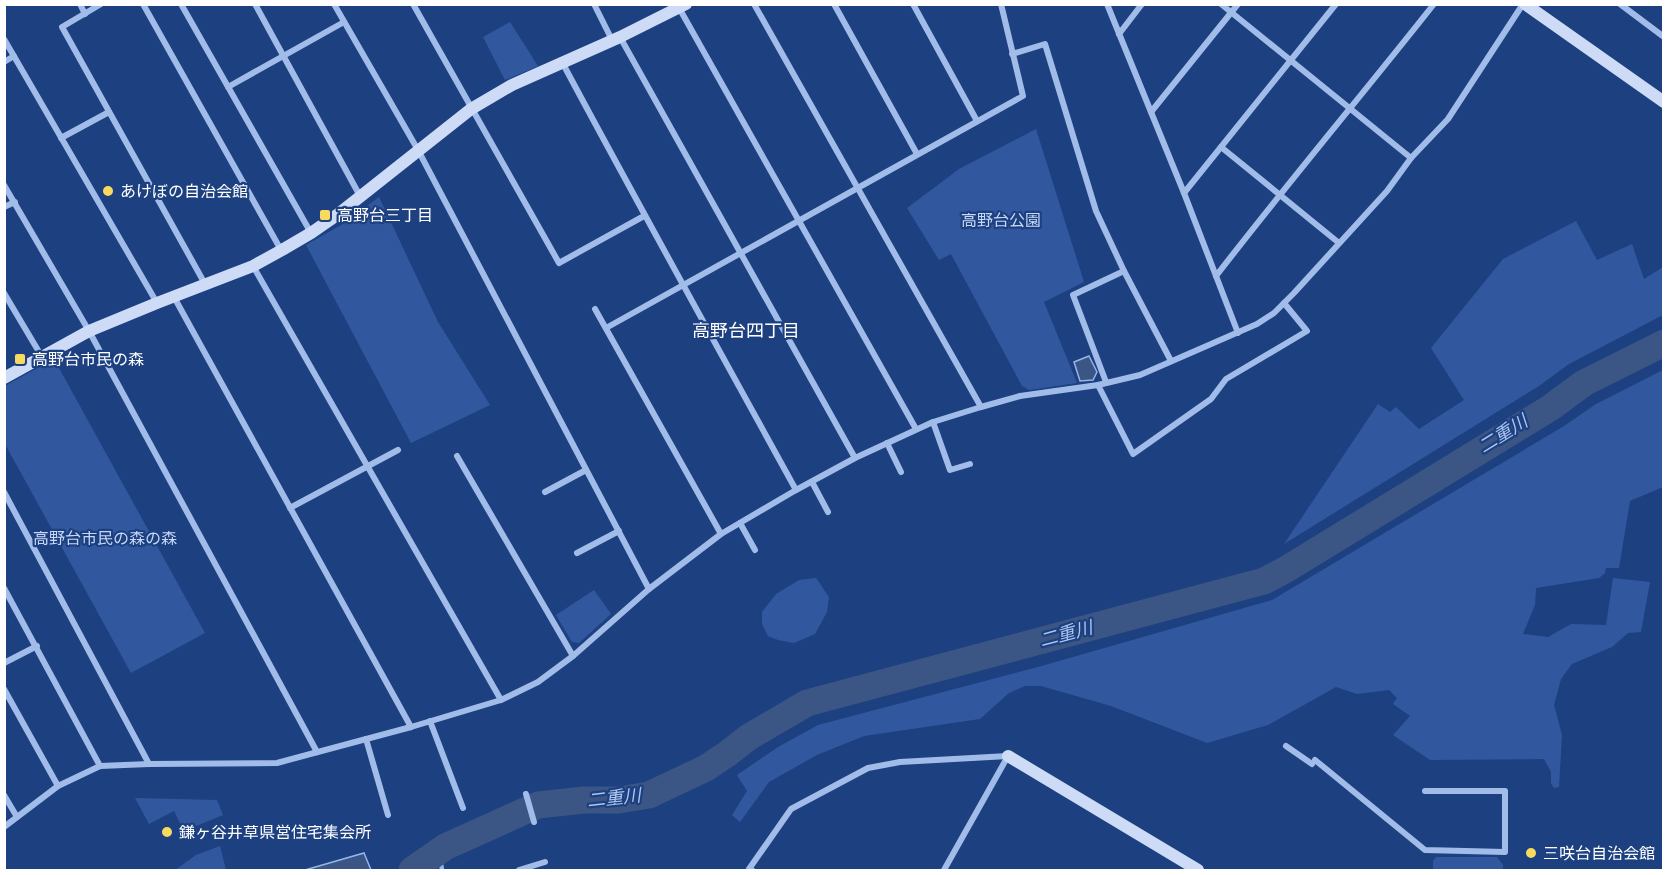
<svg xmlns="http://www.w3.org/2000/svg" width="1668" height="875" font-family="Jost,'Noto Sans JP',sans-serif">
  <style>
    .green { fill: #31589f }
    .water { fill: #3b5585; stroke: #95b5eb; stroke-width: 1.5 }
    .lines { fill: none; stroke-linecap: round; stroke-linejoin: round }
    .stream { stroke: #95b5eb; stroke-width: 4.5 }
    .river { stroke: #3b5585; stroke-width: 27 }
    .street { stroke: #a2bce9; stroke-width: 6 }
    .secondary { stroke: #cddbf7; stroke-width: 12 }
    .poi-dot { fill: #f8da60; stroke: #1d4080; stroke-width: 2 }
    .labels { text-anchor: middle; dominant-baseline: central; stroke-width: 4.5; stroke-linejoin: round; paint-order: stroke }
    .poi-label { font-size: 16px; fill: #fff; stroke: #1d4080; text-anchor: start }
    .park-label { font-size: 16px; fill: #c6d8f7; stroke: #1d4080 }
    .neighbourhood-label { font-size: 18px; fill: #fff; stroke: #1d4080 }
    .water-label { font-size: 18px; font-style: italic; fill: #adc6f1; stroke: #1d4080 }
  </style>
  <rect width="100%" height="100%" fill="#1d4080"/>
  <g class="green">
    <polygon points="510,22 538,66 505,80 483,37"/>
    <polygon points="1036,129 1084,282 1044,302 1077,383 1029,390 1022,386 951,254 939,260 907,208 959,169"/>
    <polygon points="379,197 438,322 490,405 411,443 306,245 343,224"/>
    <polygon points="1576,221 1597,260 1632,244 1644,279 1663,267 1663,315 1569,364 1539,386 1284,544 1378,404 1390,412 1396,407 1419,429 1464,400 1431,348 1503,259"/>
    <polygon points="54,359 205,633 131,673 5,444 5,386"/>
    <polygon points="1663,370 1663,487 1630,501 1619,568 1606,568 1605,573 1599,578 1536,588 1535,605 1523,634 1548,637 1571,624 1606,625 1613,578 1650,582 1641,632 1628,633 1612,647 1572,664 1561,679 1554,705 1562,735 1559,787 1554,788 1551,783 1551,772 1544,759 1430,760 1393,735 1410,716 1393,704 1397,698 1389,690 1357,694 1336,687 1268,725 1207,743 1111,706 1041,686 1025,686 1009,693 980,719 864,736 817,755 769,782 740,822 732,815 747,791 737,775 778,747 818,725 1038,667 1272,600 1564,426 1596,404"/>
    <polygon points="816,578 829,597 827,612 815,634 794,643 778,640 768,636 762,624 762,612 776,594 799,580"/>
    <polygon points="594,590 611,614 579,643 572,642 556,615"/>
    <polygon points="135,798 217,800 223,815 184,831 174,811 149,824"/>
    <polygon points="220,846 226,870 175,870 196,855"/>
    <polygon points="1436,857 1497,857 1503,865 1503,870 1433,870 1433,861"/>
  </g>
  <g class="water">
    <polygon points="1089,356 1097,372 1093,380 1080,381 1074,362"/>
    <polygon points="364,853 371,870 305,870"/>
  </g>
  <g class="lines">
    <polyline class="stream" points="439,851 442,870"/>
    <polyline class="river" points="412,870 445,847 538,805 584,800 619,800 649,795 706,768 727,754 749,737 807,703 1264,581 1285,570 1550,408 1584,383 1664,343"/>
    <g class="street">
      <polyline points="80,4 85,14"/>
      <polyline points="101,4 62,27 205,284"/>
      <polyline points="143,4 281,250"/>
      <polyline points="181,4 311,233"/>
      <polyline points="255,4 360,196"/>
      <polyline points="334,4 418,150 649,589"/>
      <polyline points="413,4 559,263 644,216"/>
      <polyline points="594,4 612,40"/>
      <polyline points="754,4 981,407"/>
      <polyline points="834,4 917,154"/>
      <polyline points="913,4 977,121"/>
      <polyline points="1107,4 1184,193 1238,333"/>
      <polyline points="1221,4 1411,158"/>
      <polyline points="1620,4 1664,37"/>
      <polyline points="678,6 916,429"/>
      <polyline points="1119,34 1142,4"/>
      <polyline points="620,37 855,458"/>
      <polyline points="4,39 157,303"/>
      <polyline points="1012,54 1045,44 1096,211 1124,271 1171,361"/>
      <polyline points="4,62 14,56"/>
      <path d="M 562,62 C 639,206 718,348 796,490"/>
      <polyline points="228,87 344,22"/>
      <polyline points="1151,112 1238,4"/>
      <polyline points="61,138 109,112"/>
      <polyline points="1221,147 1339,243"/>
      <polyline points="4,185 89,331 317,752"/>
      <polyline points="1184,193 1336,4"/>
      <polyline points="4,207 15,202"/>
      <polyline points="253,266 501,700"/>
      <path d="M 1216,276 C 1287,184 1362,95 1434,4"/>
      <polyline points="4,293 42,357"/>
      <polyline points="174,297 411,727"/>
      <polyline points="595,309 721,534"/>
      <polyline points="606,328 1023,96 1001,4"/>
      <polyline points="1106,382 1073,295 1124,271"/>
      <polyline points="1098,385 1133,454 1211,399 1226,379 1307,331 1284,303"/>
      <polyline points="933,422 950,470 970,464"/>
      <polyline points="887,443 901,472"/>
      <polyline points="457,456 573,656"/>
      <polyline points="812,482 828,512"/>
      <polyline points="4,492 149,764"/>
      <polyline points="545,492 586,470"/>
      <polyline points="290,508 398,450"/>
      <polyline points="740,523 755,550"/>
      <polyline points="577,553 619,531"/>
      <polyline points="4,588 100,766"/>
      <polyline points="4,663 37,646"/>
      <polyline points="4,689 58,786"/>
      <polyline points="430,721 463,808"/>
      <polyline points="366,739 388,815"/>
      <polyline points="1286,746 1312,764"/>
      <polyline points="1315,760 1425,850 1505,852 1505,791 1425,791"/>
      <polyline points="526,794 534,822"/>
      <polyline points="4,795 17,817"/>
      <polyline points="4,827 58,786 100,766 149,764 277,763 411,727 501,700 538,682 573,656 649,589 721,534 796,490 855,458 933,422 981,407 1020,396 1098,385 1140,375 1257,324 1274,313 1294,293 1387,191 1411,158 1448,119 1523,4"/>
      <polyline points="519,870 545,862"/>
      <polyline points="752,870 749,869 791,809 868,768 900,762 1008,756"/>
      <polyline points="944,870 1008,756"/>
    </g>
    <g class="secondary">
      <polyline points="1525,4 1664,102"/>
      <polyline points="4,378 89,331 157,303 253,266 282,250 311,233 337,215 471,109 512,85 620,37 686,4"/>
      <polyline points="1008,756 1198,870"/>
    </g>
  </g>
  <g class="poi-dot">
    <circle cx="108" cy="191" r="6"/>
    <rect x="319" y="209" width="12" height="12" rx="3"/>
    <rect x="14" y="353" width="12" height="12" rx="3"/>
    <circle cx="167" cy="832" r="6"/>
    <circle cx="1531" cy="853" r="6"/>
  </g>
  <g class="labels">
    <g class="poi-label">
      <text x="120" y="191">あけぼの自治会館</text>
      <text x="337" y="215">高野台三丁目</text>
      <text x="32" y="359">高野台市民の森</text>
      <text x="179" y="832">鎌ヶ谷井草県営住宅集会所</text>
      <text x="1543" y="853">三咲台自治会館</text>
    </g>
    <g class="park-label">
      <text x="1001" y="220">高野台公園</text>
      <text x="105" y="538">高野台市民の森の森</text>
    </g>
    <g class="neighbourhood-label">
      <text x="746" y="331">高野台四丁目</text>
    </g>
    <g class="water-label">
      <text transform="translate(1503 434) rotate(-32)">二重川</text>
      <text transform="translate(1066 634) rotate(-15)">二重川</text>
      <text transform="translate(614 798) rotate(-6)">二重川</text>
    </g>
  </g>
  <rect width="1668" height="875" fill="none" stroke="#ffffff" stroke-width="12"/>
</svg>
